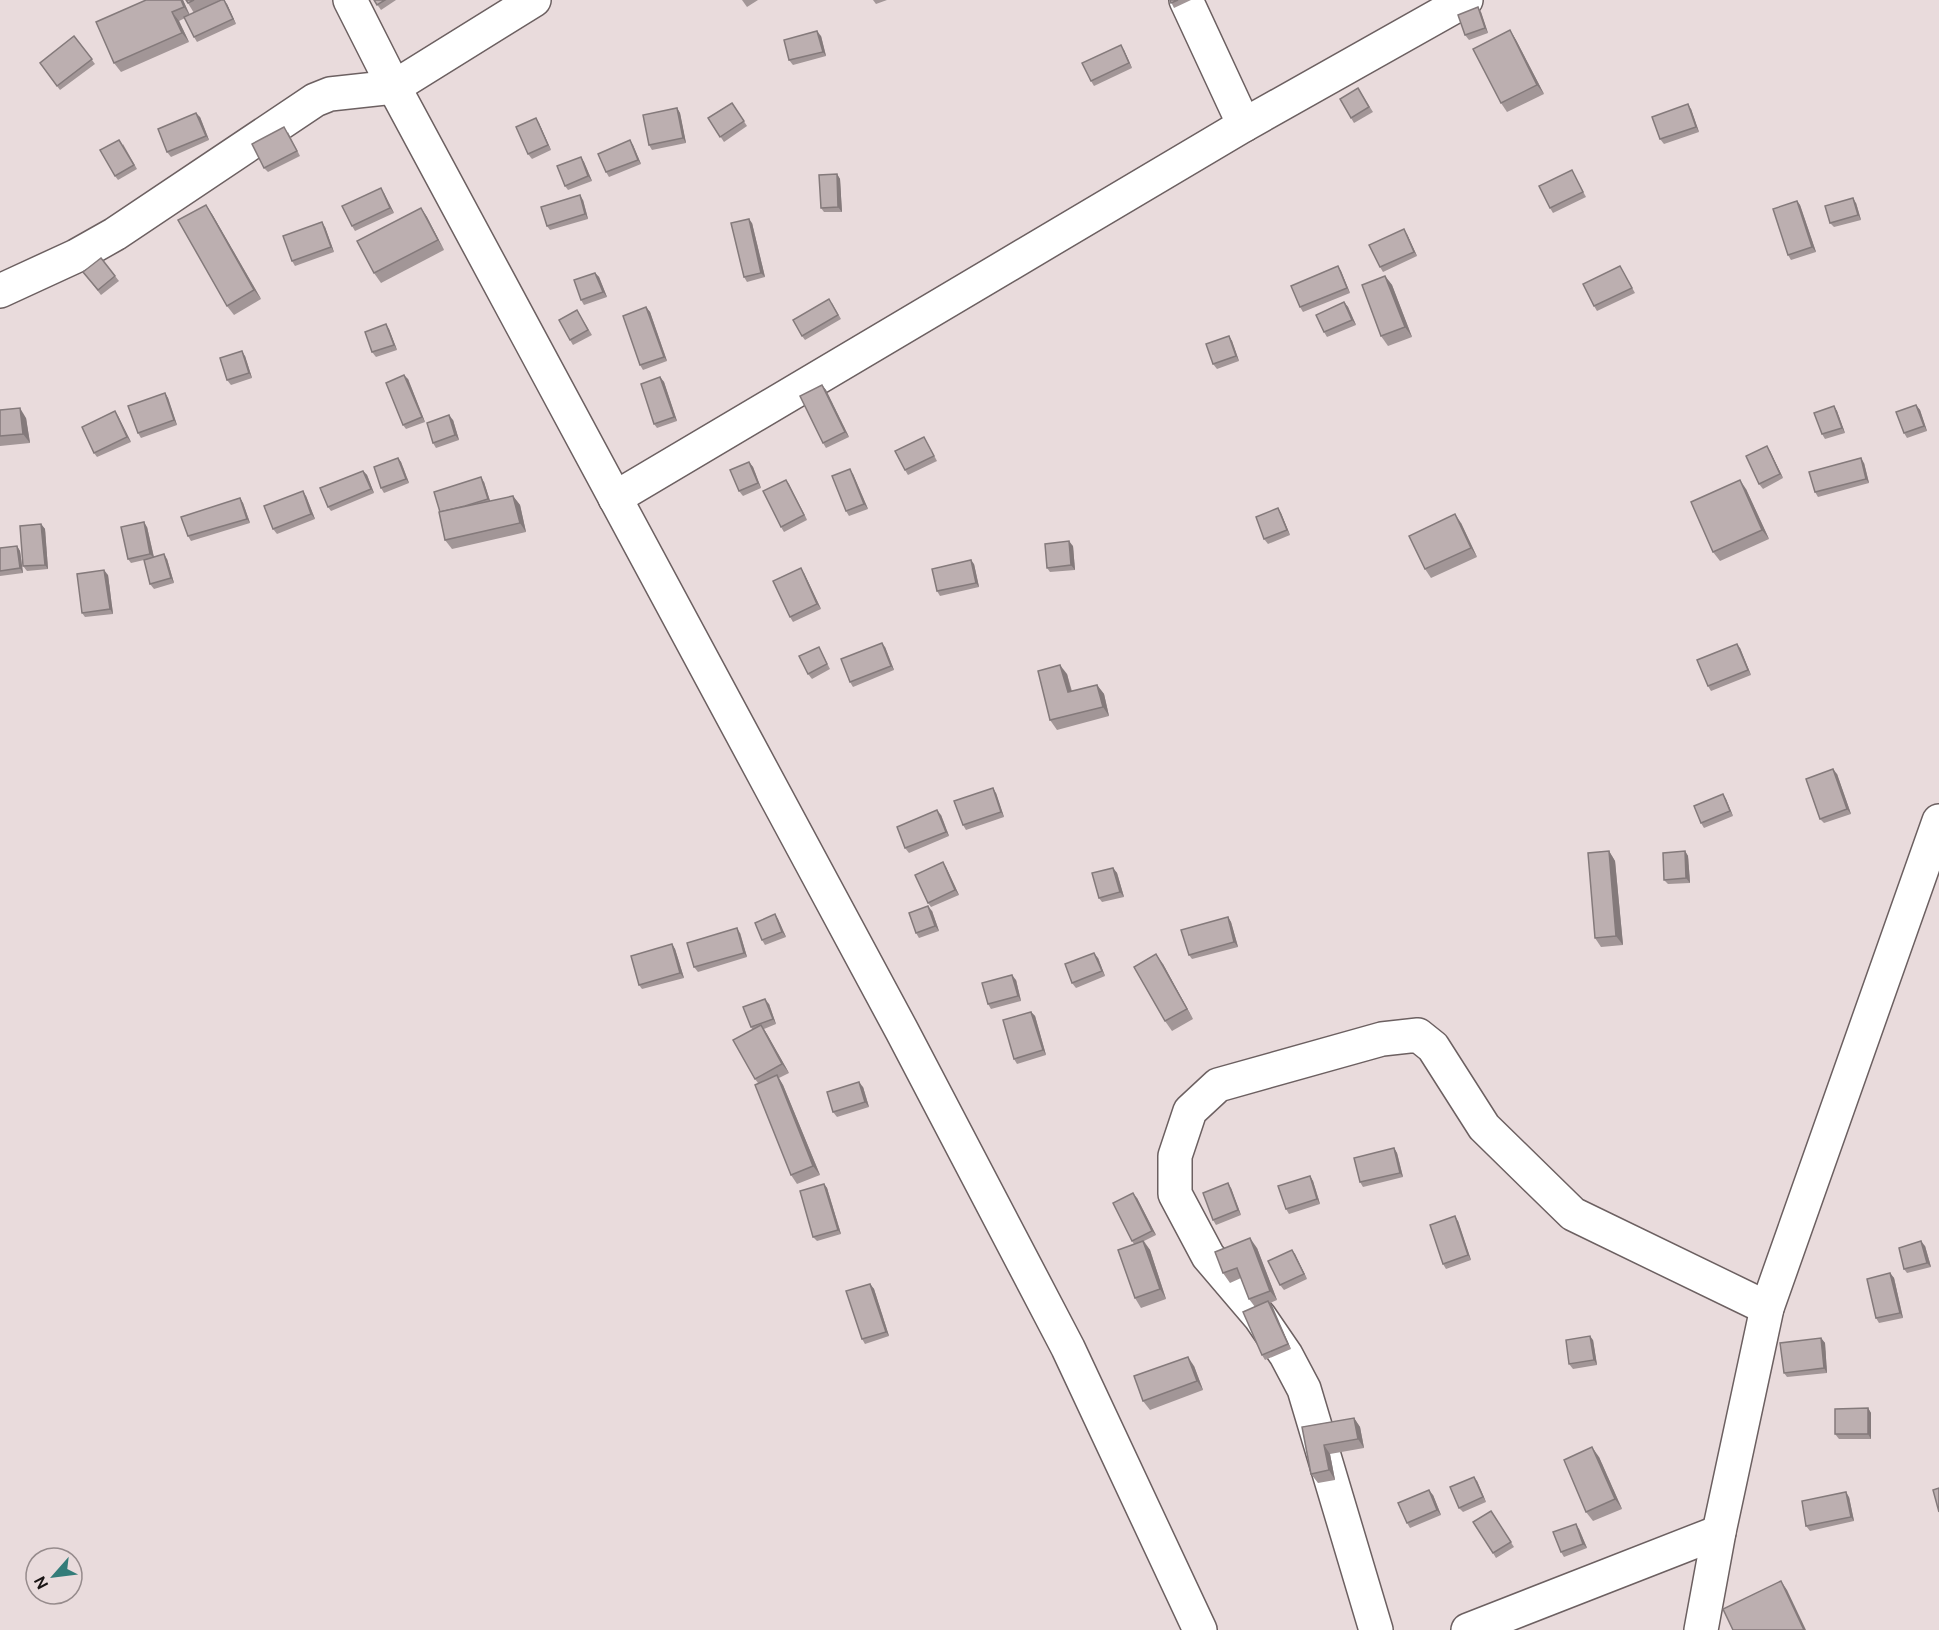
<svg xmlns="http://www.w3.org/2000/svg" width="1939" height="1630" font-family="'DM Sans',sans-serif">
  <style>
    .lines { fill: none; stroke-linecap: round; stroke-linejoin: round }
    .minor-casing { stroke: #6c6061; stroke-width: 36 }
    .minor { stroke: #fff; stroke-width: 33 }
    .wall { fill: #a29697 }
    .shaded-wall { fill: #847a7b }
    .building { fill: #bcafb0; stroke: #847a7b; stroke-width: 1.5 }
  </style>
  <rect width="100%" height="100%" fill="#e9dbdc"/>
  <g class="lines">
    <defs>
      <g id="minor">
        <polyline points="350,0 394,87 902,1031 1068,1348 1200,1630"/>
        <polyline points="1186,0 1244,125"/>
        <polyline points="0,291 76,256 115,234 315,100 330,94 394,87 534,0"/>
        <polyline points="615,498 1244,125 1466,0"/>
        <polyline points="1376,1630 1304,1389 1286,1355 1260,1317 1208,1256 1175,1194 1175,1156 1190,1111 1218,1085 1382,1039 1418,1035 1433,1047 1484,1127 1573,1214 1767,1308"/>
        <polyline points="1468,1630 1719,1532"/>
        <polyline points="1701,1630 1719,1532 1767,1308 1939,821"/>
      </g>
    </defs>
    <use href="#minor" class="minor-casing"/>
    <use href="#minor" class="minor"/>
  </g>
  <g class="wall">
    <polygon points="183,0 190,15 227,4 236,24 197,42 194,37 185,18 179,21 189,42 121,72 114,63"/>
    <polygon points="186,0 220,0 194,13"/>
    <polygon points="374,0 396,0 381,10"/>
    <polygon points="742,0 758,0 747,7"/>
    <polygon points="873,0 887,0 876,4"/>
    <polygon points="1170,0 1191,0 1174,8"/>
    <polygon points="1481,12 1488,33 1469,40 1465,35"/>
    <polygon points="1510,30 1516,40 1544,94 1507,112 1501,103"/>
    <polygon points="74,36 95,64 60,90 40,63"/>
    <polygon points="821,36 826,56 793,65 789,60"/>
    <polygon points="1124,50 1132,68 1094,86 1091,81"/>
    <polygon points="1358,88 1373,112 1354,123 1351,118"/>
    <polygon points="732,103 747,126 724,142 708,118"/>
    <polygon points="677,108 680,113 686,143 652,150 649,145"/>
    <polygon points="1691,109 1699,132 1664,144 1660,139"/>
    <polygon points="200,117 209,140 171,157 167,152"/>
    <polygon points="536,118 539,123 551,150 532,159 528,154"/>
    <polygon points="288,132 300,156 268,172 264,168"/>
    <polygon points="630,140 633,145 641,164 609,177 606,172"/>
    <polygon points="123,144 137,169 118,180 115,176"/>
    <polygon points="581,157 584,162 592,181 568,190 565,186"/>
    <polygon points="1572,170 1586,197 1553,213 1550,208"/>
    <polygon points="837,174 840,179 842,212 824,212 821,208"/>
    <polygon points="384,193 394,213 355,231 352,226"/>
    <polygon points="583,200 588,219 550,230 547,226"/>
    <polygon points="1797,201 1800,205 1816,252 1791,260 1788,255"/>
    <polygon points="1856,203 1861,220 1834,227 1830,223"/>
    <polygon points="421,208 427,217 444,250 381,283 374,273"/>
    <polygon points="212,214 261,299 234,315 227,306"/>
    <polygon points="752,223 765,277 747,282 744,277"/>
    <polygon points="325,227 334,252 295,266 292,261"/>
    <polygon points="1407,234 1417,256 1383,272 1380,267"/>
    <polygon points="1338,266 1341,271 1350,293 1303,312 1300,307"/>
    <polygon points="1620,266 1635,293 1597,311 1594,306"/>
    <polygon points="83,272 115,276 119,281 101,295"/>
    <polygon points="595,273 599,277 607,297 584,305 581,300"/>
    <polygon points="1385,276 1392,285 1412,337 1388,346 1381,336"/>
    <polygon points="1344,302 1348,307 1356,325 1327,337 1324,332"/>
    <polygon points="832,303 841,319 805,340 802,336"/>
    <polygon points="646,307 650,312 667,361 643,370 640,365"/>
    <polygon points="580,315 592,335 573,345 570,340"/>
    <polygon points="389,329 397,350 376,357 372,352"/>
    <polygon points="1229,336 1232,341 1239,361 1217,369 1213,364"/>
    <polygon points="245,356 252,378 231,385 227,380"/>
    <polygon points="660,377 664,382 677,421 657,428 654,424"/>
    <polygon points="408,379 425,422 406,429 403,425"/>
    <polygon points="822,385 826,390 849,437 826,448 823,443"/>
    <polygon points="165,393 168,398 177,425 141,438 138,433"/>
    <polygon points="1916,405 1920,410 1927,431 1907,438 1904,433"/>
    <polygon points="1834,406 1837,411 1845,433 1825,439 1822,434"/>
    <polygon points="0,410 26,418 30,443 0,446"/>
    <polygon points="115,411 118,416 131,442 97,457 94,453"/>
    <polygon points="453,420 459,440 436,448 433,443"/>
    <polygon points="924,437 937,461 908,475 905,470"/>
    <polygon points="1770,451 1783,478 1763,489 1759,484"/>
    <polygon points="398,458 401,462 409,483 384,493 381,488"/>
    <polygon points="749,462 753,467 761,488 743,496 739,491"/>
    <polygon points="1864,463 1869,483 1818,497 1815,492"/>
    <polygon points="363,471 367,475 374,493 331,511 328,507"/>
    <polygon points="853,474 868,509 849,516 846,511"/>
    <polygon points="786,480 807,520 784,532 781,527"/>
    <polygon points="484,482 490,501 513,496 520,505 526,532 452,549 445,540"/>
    <polygon points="1746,489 1769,539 1720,561 1713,552"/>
    <polygon points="306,496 315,519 277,534 273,529"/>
    <polygon points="240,498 243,503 250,523 191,541 188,536"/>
    <polygon points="1278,508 1281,513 1290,535 1268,544 1264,539"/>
    <polygon points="1461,523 1477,557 1431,578 1425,569"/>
    <polygon points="41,524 45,529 48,569 27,571 23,566"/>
    <polygon points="147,527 154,557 167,559 174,583 154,589 150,584 144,560 131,563 128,559"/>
    <polygon points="17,546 20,551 23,573 0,576 0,548"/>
    <polygon points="1073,546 1075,570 1050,572 1047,568"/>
    <polygon points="974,564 979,587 940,596 937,591"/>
    <polygon points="804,573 821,609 793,622 790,617"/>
    <polygon points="108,575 113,614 85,617 82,613"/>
    <polygon points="819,647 830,669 812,679 808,674"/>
    <polygon points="885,647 894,670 853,687 850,682"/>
    <polygon points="1740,648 1751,675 1711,691 1708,686"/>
    <polygon points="1067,674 1072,691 1097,685 1104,694 1109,716 1057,730 1050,720"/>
    <polygon points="1837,774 1851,814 1824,823 1820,819"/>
    <polygon points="996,793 1004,817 966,830 963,825"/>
    <polygon points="1723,794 1726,799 1733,816 1704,828 1701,823"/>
    <polygon points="941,815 949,836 909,853 905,848"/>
    <polygon points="1609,851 1615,861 1623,945 1601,947 1595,938"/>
    <polygon points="1685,851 1688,856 1690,883 1668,884 1664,880"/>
    <polygon points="943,862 946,867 959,895 931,907 928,903"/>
    <polygon points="1113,868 1117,873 1124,897 1102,902 1099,898"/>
    <polygon points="932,911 939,931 919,938 916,933"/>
    <polygon points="775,914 778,919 786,937 765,945 762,940"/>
    <polygon points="1228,917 1231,922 1238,947 1192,959 1189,955"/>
    <polygon points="740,933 747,957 698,972 694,967"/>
    <polygon points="672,944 675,949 684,978 642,989 639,985"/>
    <polygon points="1098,958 1105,976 1076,988 1072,983"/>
    <polygon points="1163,964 1193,1019 1172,1031 1165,1021"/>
    <polygon points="1016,980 1021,1001 991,1009 988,1004"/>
    <polygon points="769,1004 776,1024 764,1029 789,1073 779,1078 783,1085 820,1175 797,1184 791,1175 758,1083 755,1079 752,1029 751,1027"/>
    <polygon points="1031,1012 1035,1016 1046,1055 1017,1064 1014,1059"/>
    <polygon points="863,1087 869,1107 837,1117 833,1112"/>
    <polygon points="1394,1148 1397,1153 1403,1177 1363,1187 1360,1182"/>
    <polygon points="1310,1176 1313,1181 1320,1204 1289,1214 1286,1209"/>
    <polygon points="824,1184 827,1188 841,1234 817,1241 813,1237"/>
    <polygon points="1231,1188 1241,1215 1216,1225 1213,1220"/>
    <polygon points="1137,1198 1156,1235 1144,1241 1150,1250 1166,1299 1141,1308 1135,1298 1134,1244 1132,1241"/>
    <polygon points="1458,1221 1471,1260 1446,1269 1443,1264"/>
    <polygon points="1925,1246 1931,1267 1907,1273 1904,1269"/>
    <polygon points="1257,1248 1277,1300 1270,1303 1291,1349 1265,1360 1262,1355 1255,1307 1249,1299 1241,1278 1230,1283 1223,1273"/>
    <polygon points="1292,1250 1295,1254 1307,1279 1284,1290 1280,1285"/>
    <polygon points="1890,1273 1894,1278 1903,1318 1879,1323 1876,1318"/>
    <polygon points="870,1284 874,1289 889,1336 865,1344 862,1339"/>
    <polygon points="1821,1338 1825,1343 1827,1373 1787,1377 1784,1373"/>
    <polygon points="1593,1340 1597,1365 1573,1369 1569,1364"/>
    <polygon points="1194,1366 1203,1390 1150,1410 1143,1401"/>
    <polygon points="1868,1408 1871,1413 1871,1439 1839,1439 1835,1434"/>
    <polygon points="1354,1418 1360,1427 1364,1448 1330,1454 1335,1480 1318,1483 1311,1474 1302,1427"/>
    <polygon points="1599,1457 1622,1509 1593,1521 1586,1512"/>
    <polygon points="1477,1481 1486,1502 1463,1512 1459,1508"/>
    <polygon points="1433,1495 1441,1515 1410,1528 1407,1523"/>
    <polygon points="1849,1497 1854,1521 1810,1531 1806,1526"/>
    <polygon points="1491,1511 1514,1547 1496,1558 1493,1553"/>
    <polygon points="1579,1529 1587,1548 1564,1557 1561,1552"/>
  </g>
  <g class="shaded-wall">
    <polygon points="181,0 183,0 190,16 184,7"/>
    <polygon points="224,0 227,4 236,24 233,19"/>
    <polygon points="1478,7 1481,12 1488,33 1485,28"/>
    <polygon points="172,12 179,21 189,42 182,33"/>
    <polygon points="1510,30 1516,40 1544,94 1537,85"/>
    <polygon points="817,31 821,36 826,56 823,52"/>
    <polygon points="1121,45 1124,50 1132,68 1129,63"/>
    <polygon points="1688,104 1691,109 1699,132 1696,127"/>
    <polygon points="677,108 680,113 686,143 683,138"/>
    <polygon points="196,113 200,117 209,140 206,136"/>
    <polygon points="536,118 539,123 551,150 548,145"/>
    <polygon points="630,140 633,145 641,164 638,160"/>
    <polygon points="581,157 584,162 592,181 588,176"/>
    <polygon points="837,174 840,179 842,212 838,207"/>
    <polygon points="381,188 384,193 394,213 390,208"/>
    <polygon points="580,195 583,200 588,219 585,214"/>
    <polygon points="1853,198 1856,203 1861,220 1858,215"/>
    <polygon points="1797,201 1800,205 1816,252 1812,247"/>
    <polygon points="206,205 212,214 261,299 254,290"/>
    <polygon points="421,208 427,217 444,250 438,240"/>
    <polygon points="749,219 752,223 765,277 761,273"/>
    <polygon points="322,222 325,227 334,252 331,247"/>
    <polygon points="1404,229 1407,234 1417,256 1414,252"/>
    <polygon points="1338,266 1341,271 1350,293 1347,288"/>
    <polygon points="595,273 599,277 607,297 603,292"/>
    <polygon points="1385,276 1392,285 1412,337 1405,327"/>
    <polygon points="1344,302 1348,307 1356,325 1352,320"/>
    <polygon points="646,307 650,312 667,361 664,357"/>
    <polygon points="386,324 389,329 397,350 394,345"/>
    <polygon points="1229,336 1232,341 1239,361 1236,356"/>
    <polygon points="242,351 245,356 252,378 249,373"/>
    <polygon points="404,375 408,379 425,422 422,417"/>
    <polygon points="660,377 664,382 677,421 674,417"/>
    <polygon points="822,385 826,390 849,437 845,432"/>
    <polygon points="165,393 168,398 177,425 174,420"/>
    <polygon points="1916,405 1920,410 1927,431 1924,426"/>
    <polygon points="1834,406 1837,411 1845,433 1842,428"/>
    <polygon points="20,408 26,418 30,443 23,434"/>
    <polygon points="115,411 118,416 131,442 127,437"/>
    <polygon points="449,415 453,420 459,440 455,435"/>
    <polygon points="1767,446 1770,451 1783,478 1780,474"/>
    <polygon points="398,458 401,462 409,483 406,479"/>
    <polygon points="1861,458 1864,463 1869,483 1866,479"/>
    <polygon points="749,462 753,467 761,488 758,483"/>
    <polygon points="850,469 853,474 868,509 864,504"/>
    <polygon points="363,471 367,475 374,493 371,489"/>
    <polygon points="481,477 484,482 491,504 488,499"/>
    <polygon points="786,480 789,484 807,520 804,515"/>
    <polygon points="1740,480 1746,489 1769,539 1762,530"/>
    <polygon points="303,491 306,496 315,519 311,514"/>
    <polygon points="513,496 520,505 526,532 520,523"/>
    <polygon points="240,498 243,503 250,523 247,519"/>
    <polygon points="1278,508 1281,513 1290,535 1287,530"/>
    <polygon points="1455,514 1461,523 1477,557 1471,548"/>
    <polygon points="144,522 147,527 154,558 150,554"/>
    <polygon points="41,524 45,529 48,569 45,565"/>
    <polygon points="1069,541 1073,546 1075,570 1071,565"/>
    <polygon points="17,546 20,551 23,573 20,568"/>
    <polygon points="164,554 167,559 174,583 171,578"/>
    <polygon points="971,560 974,564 979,587 976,583"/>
    <polygon points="801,568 804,573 821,609 817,604"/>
    <polygon points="104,570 108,575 113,614 110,609"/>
    <polygon points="882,643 885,647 894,670 891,666"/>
    <polygon points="1737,644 1740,648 1751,675 1748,670"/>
    <polygon points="1060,665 1067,674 1074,702 1068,692"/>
    <polygon points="1097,685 1104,694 1109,716 1103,707"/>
    <polygon points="1833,769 1837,774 1851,814 1847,809"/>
    <polygon points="993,788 996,793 1004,817 1001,812"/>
    <polygon points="1723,794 1726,799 1733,816 1730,811"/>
    <polygon points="937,810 941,815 949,836 946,832"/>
    <polygon points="1609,851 1615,861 1623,945 1616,936"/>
    <polygon points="1685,851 1688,856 1690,883 1686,878"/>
    <polygon points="943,862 946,867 959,895 955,890"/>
    <polygon points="1113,868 1117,873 1124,897 1120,892"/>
    <polygon points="928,906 932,911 939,931 935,926"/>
    <polygon points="775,914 778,919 786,937 782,932"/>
    <polygon points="1228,917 1231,922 1238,947 1234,942"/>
    <polygon points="737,928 740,933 747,957 744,953"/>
    <polygon points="672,944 675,949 684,978 680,973"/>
    <polygon points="1094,953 1098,958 1105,976 1102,971"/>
    <polygon points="1156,954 1163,964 1193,1019 1187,1009"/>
    <polygon points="1012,975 1016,980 1021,1001 1018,996"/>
    <polygon points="765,999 769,1004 776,1024 773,1019"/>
    <polygon points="1031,1012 1035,1016 1046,1055 1043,1050"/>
    <polygon points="761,1025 767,1034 789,1073 782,1064"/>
    <polygon points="777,1075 783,1085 820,1175 813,1166"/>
    <polygon points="859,1082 863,1087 869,1107 865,1102"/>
    <polygon points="1394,1148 1397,1153 1403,1177 1400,1173"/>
    <polygon points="1310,1176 1313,1181 1320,1204 1317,1199"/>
    <polygon points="1228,1183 1231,1188 1241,1215 1238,1210"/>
    <polygon points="824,1184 827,1188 841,1234 838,1230"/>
    <polygon points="1133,1193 1137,1198 1156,1235 1152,1231"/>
    <polygon points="1455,1216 1458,1221 1471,1260 1468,1255"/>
    <polygon points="1250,1238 1257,1248 1277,1300 1270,1291"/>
    <polygon points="1143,1241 1150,1250 1166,1299 1160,1289"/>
    <polygon points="1921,1241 1925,1246 1931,1267 1927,1263"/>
    <polygon points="1292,1250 1295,1254 1307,1279 1304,1274"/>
    <polygon points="1890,1273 1894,1278 1903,1318 1900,1313"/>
    <polygon points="870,1284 874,1289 889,1336 886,1332"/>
    <polygon points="1268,1301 1272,1305 1291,1349 1288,1344"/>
    <polygon points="1590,1336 1593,1340 1597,1365 1594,1360"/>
    <polygon points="1821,1338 1825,1343 1827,1373 1824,1368"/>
    <polygon points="1188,1357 1194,1366 1203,1390 1197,1381"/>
    <polygon points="1868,1408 1871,1413 1871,1439 1868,1434"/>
    <polygon points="1354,1418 1360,1427 1364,1448 1358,1439"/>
    <polygon points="1324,1445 1330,1454 1335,1480 1329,1470"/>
    <polygon points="1592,1447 1599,1457 1622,1509 1615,1499"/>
    <polygon points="1474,1477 1477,1481 1486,1502 1483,1497"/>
    <polygon points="1429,1490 1433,1495 1441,1515 1437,1510"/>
    <polygon points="1846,1492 1849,1497 1854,1521 1851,1517"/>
    <polygon points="1576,1524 1579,1529 1587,1548 1583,1544"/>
    <polygon points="1781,1581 1787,1590 1806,1630 1804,1630"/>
  </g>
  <g class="building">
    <polygon points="146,0 181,0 184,7 172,12 182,33 114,63 96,22"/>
    <polygon points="186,0 194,0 188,3"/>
    <polygon points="221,0 224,0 233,19 194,37 184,17"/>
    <polygon points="374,0 385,0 377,5"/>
    <polygon points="1170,0 1178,0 1171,3"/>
    <polygon points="1478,7 1485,28 1465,35 1458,15"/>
    <polygon points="1510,30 1537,85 1501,103 1473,49"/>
    <polygon points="817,31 823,52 789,60 784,40"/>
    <polygon points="74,36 92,59 57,86 40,63"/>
    <polygon points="1121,45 1129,63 1091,81 1082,63"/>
    <polygon points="1358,88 1369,107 1351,118 1340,99"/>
    <polygon points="732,103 744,121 720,137 708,118"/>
    <polygon points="1688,104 1696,127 1660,139 1652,117"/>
    <polygon points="677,108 683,138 649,145 643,115"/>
    <polygon points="196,113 206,136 167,152 158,129"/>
    <polygon points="536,118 548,145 528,154 516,127"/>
    <polygon points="284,127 297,151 264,168 252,144"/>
    <polygon points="119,140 134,165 115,176 100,150"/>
    <polygon points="630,140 638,160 606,172 598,154"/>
    <polygon points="581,157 588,176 565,186 557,166"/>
    <polygon points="1572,170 1583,192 1550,208 1539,186"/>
    <polygon points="837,174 838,207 821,208 819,175"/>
    <polygon points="381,188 390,208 352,226 342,206"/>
    <polygon points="580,195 585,214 547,226 541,207"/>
    <polygon points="1853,198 1858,215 1830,223 1825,206"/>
    <polygon points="1797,201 1812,247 1788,255 1773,209"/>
    <polygon points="206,205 254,290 227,306 178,220"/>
    <polygon points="421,208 438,240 374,273 357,241"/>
    <polygon points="749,219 761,273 744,277 731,223"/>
    <polygon points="322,222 331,247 292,261 283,236"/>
    <polygon points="1404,229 1414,252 1380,267 1369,245"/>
    <polygon points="101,258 115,276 98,290 83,272"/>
    <polygon points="1338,266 1347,288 1300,307 1291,286"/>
    <polygon points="1620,266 1632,288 1594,306 1583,284"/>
    <polygon points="595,273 603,292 581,300 574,280"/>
    <polygon points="1385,276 1405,327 1381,336 1362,285"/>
    <polygon points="829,299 838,315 802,336 793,320"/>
    <polygon points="1344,302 1352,320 1324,332 1316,315"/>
    <polygon points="646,307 664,357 640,365 623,316"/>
    <polygon points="577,310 588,330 570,340 559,320"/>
    <polygon points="386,324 394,345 372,352 365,332"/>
    <polygon points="1229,336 1236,356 1213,364 1206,344"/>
    <polygon points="242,351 249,373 227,380 220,358"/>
    <polygon points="404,375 422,417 403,425 386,383"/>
    <polygon points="660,377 674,417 654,424 641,384"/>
    <polygon points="822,385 845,432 823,443 800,396"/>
    <polygon points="165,393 174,420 138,433 128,406"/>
    <polygon points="1916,405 1924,426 1904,433 1896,412"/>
    <polygon points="1834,406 1842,428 1822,434 1814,413"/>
    <polygon points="20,408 23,434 0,436 0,410"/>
    <polygon points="115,411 127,437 94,453 82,427"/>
    <polygon points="449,415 455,435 433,443 427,423"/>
    <polygon points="924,437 934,456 905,470 895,451"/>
    <polygon points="1767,446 1780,474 1759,484 1746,456"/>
    <polygon points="398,458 406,479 381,488 374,467"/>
    <polygon points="1861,458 1866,479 1815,492 1809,472"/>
    <polygon points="749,462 758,483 739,491 730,470"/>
    <polygon points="850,469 864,504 846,511 832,476"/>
    <polygon points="363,471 371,489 328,507 320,488"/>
    <polygon points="481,477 488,499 465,506 440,512 434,492"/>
    <polygon points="786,480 804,515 781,527 763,491"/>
    <polygon points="1740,480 1762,530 1713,552 1691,502"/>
    <polygon points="303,491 311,514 273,529 264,506"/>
    <polygon points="513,496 520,523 445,540 439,512"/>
    <polygon points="240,498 247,519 188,536 181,517"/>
    <polygon points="1278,508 1287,530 1264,539 1256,517"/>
    <polygon points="1455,514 1471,548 1425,569 1409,536"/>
    <polygon points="144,522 150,554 128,559 121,527"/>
    <polygon points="41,524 45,565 23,566 20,526"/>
    <polygon points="1069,541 1071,565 1047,568 1045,544"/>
    <polygon points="17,546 20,568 0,571 0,548"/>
    <polygon points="164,554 171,578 150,584 144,560"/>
    <polygon points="971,560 976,583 937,591 932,569"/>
    <polygon points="801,568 817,604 790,617 773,581"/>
    <polygon points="104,570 110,609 82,613 77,574"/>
    <polygon points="882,643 891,666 850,682 841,659"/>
    <polygon points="1737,644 1748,670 1708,686 1697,660"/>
    <polygon points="819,647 827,664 808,674 799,656"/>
    <polygon points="1060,665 1068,692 1097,685 1103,707 1050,720 1038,671"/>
    <polygon points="1833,769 1847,809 1820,819 1806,779"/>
    <polygon points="993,788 1001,812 963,825 954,801"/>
    <polygon points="1723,794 1730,811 1701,823 1694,806"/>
    <polygon points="937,810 946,832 905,848 897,827"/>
    <polygon points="1609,851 1616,936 1595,938 1588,853"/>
    <polygon points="1685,851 1686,878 1664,880 1663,853"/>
    <polygon points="943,862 955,890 928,903 915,875"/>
    <polygon points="1113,868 1120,892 1099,898 1092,873"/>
    <polygon points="928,906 935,926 916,933 909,913"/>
    <polygon points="775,914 782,932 762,940 755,923"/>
    <polygon points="1228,917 1234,942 1189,955 1181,930"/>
    <polygon points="737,928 744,953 694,967 687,943"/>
    <polygon points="672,944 680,973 639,985 631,956"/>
    <polygon points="1094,953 1102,971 1072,983 1065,964"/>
    <polygon points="1156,954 1187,1009 1165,1021 1134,967"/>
    <polygon points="1012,975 1018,996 988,1004 982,983"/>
    <polygon points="765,999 773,1019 751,1027 743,1007"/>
    <polygon points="1031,1012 1043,1050 1014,1059 1003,1020"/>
    <polygon points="761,1025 782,1064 755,1079 733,1040"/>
    <polygon points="777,1075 813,1166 791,1175 755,1085"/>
    <polygon points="859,1082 865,1102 833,1112 827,1092"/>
    <polygon points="1394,1148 1400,1173 1360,1182 1354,1158"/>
    <polygon points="1310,1176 1317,1199 1286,1209 1278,1186"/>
    <polygon points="1228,1183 1238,1210 1213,1220 1203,1193"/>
    <polygon points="824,1184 838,1230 813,1237 800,1191"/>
    <polygon points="1133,1193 1152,1231 1132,1241 1113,1203"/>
    <polygon points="1455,1216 1468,1255 1443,1264 1430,1225"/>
    <polygon points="1250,1238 1270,1291 1249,1299 1237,1268 1223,1273 1215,1252"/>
    <polygon points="1143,1241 1160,1289 1135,1298 1118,1250"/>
    <polygon points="1921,1241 1927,1263 1904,1269 1899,1248"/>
    <polygon points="1292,1250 1304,1274 1280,1285 1268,1261"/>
    <polygon points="1890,1273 1900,1313 1876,1318 1867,1279"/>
    <polygon points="870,1284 886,1332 862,1339 846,1291"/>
    <polygon points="1268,1301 1288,1344 1262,1355 1243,1312"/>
    <polygon points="1590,1336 1594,1360 1569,1364 1566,1340"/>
    <polygon points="1821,1338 1824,1368 1784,1373 1780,1343"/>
    <polygon points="1188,1357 1197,1381 1143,1401 1134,1376"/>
    <polygon points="1868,1408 1868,1434 1835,1434 1835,1409"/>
    <polygon points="1354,1418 1358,1439 1324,1445 1329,1470 1311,1474 1302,1427"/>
    <polygon points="1592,1447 1615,1499 1586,1512 1564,1460"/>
    <polygon points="1474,1477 1483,1497 1459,1508 1450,1487"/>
    <polygon points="1939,1488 1939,1512 1933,1490"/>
    <polygon points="1429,1490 1437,1510 1407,1523 1398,1503"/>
    <polygon points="1846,1492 1851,1517 1806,1526 1802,1501"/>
    <polygon points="1491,1511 1511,1542 1493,1553 1473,1522"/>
    <polygon points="1576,1524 1583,1544 1561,1552 1553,1532"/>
    <polygon points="1781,1581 1804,1630 1733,1630 1723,1609"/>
  </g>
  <g transform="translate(54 1576) rotate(242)"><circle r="28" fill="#e9dbdc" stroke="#968b8c" stroke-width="1.5"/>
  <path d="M0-4.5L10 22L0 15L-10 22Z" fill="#337c79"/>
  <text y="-9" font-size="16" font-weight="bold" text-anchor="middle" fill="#191414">N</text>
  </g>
</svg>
